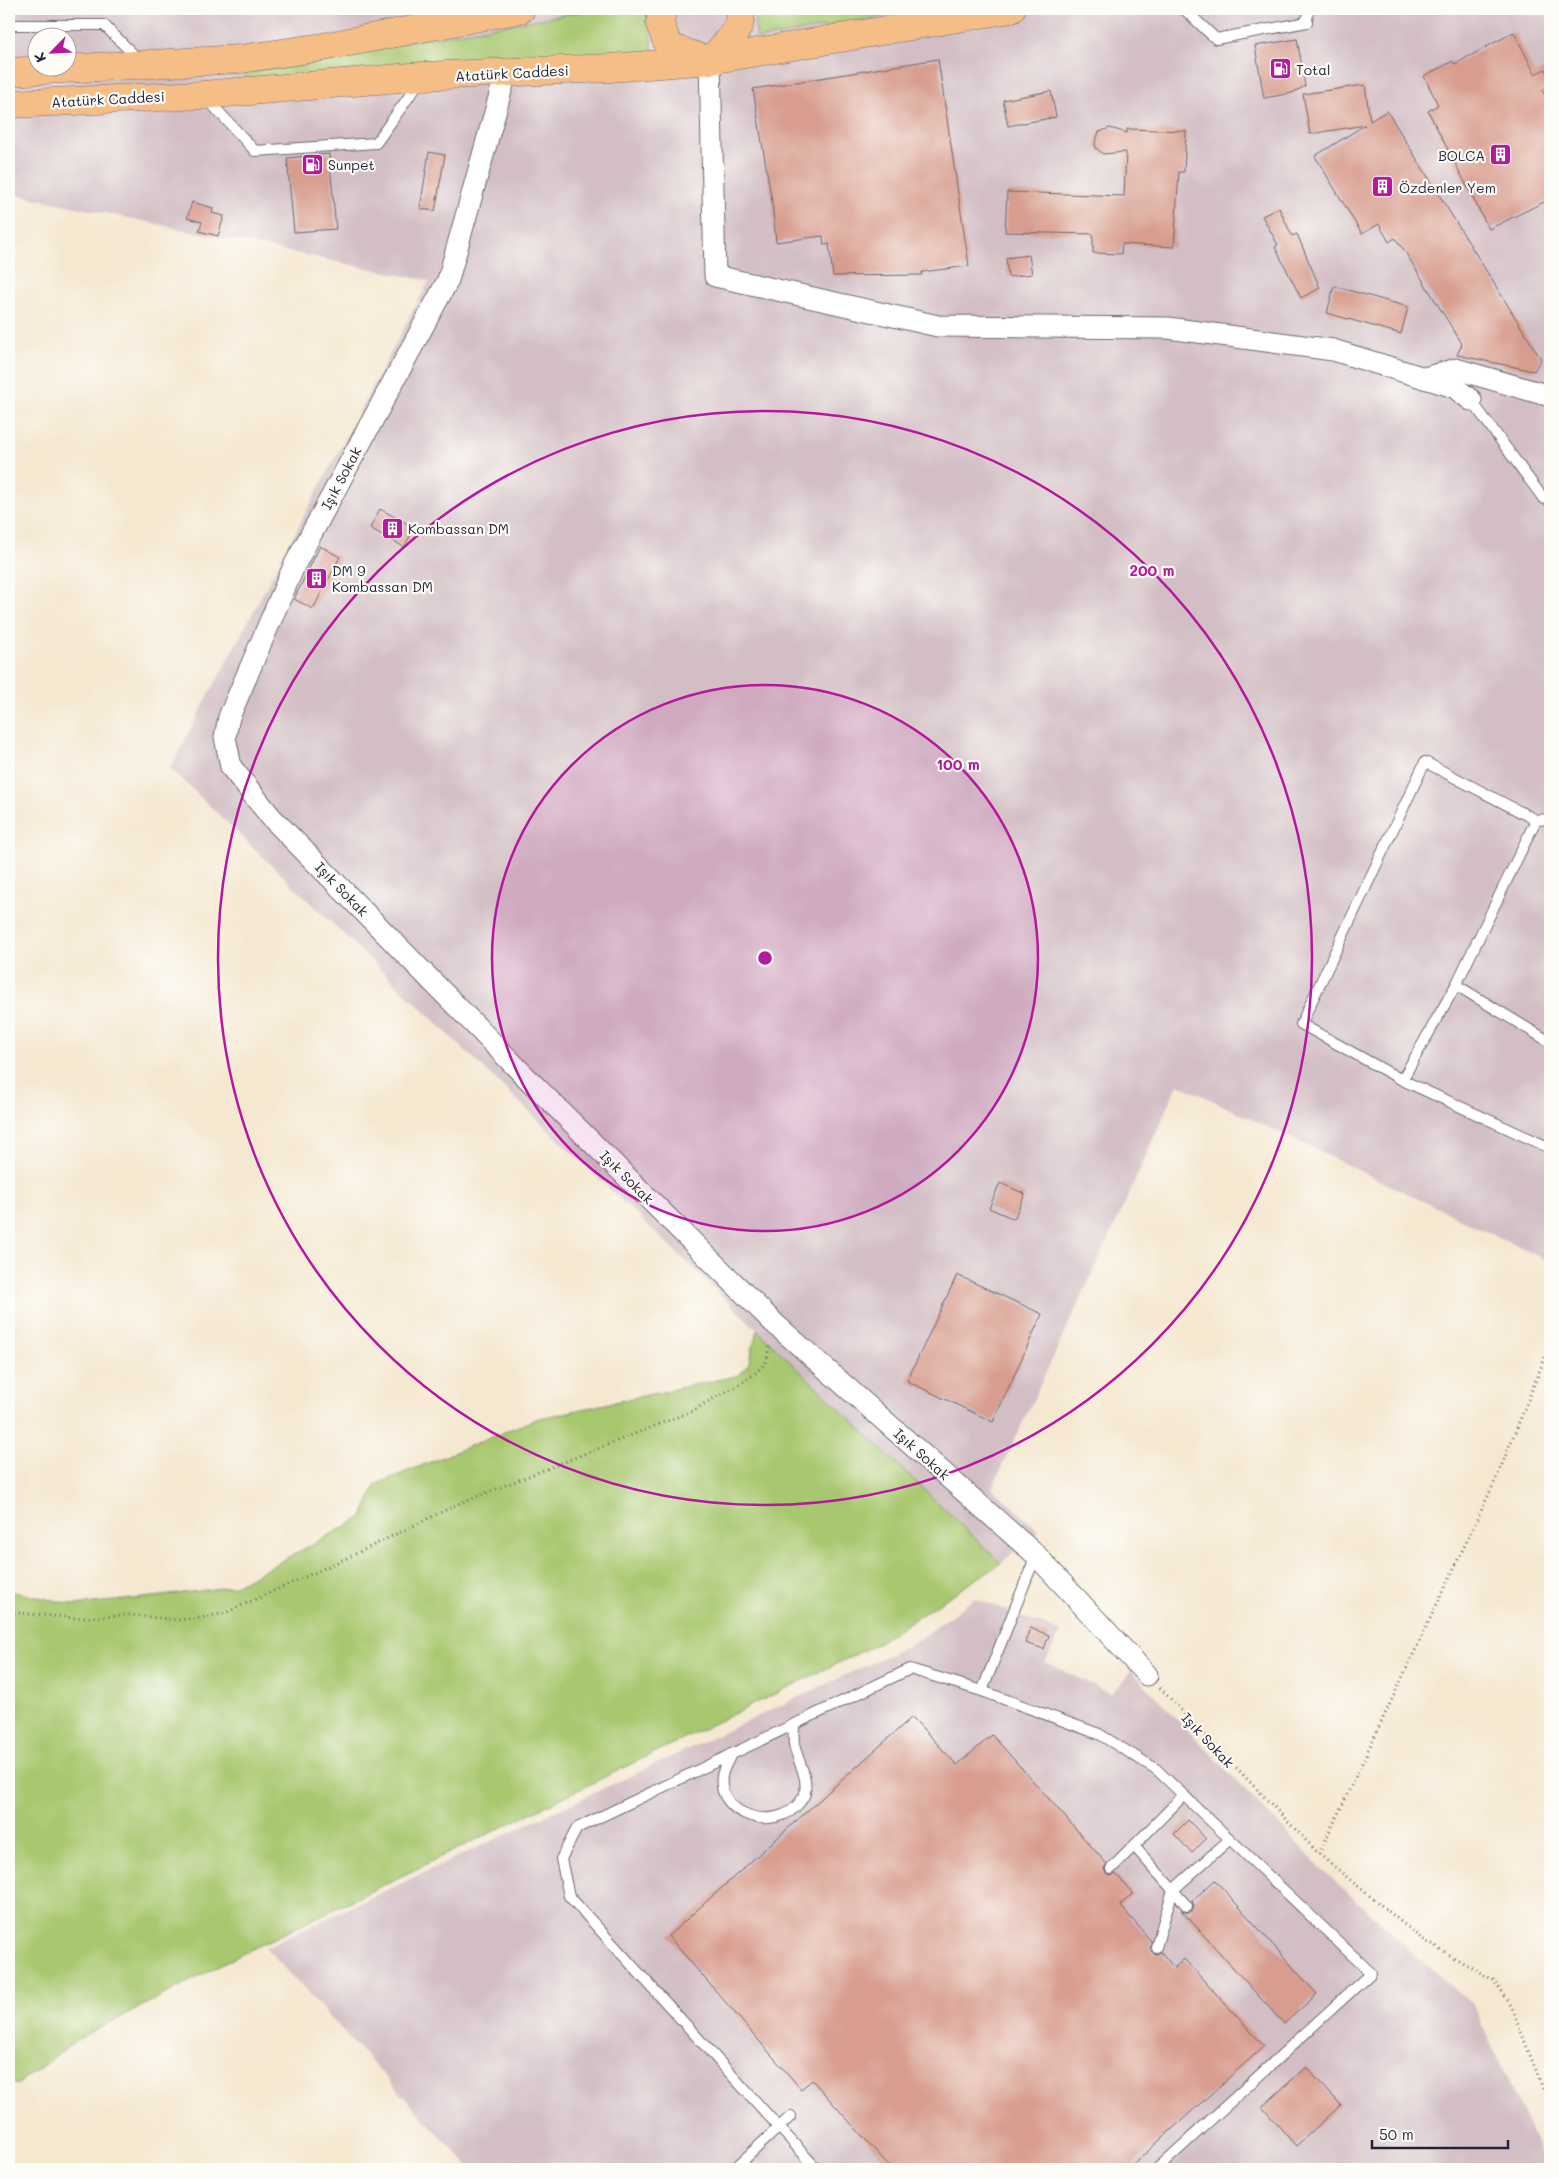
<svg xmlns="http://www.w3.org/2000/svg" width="1559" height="2178" font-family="Mali,sans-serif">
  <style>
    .industrial { fill: #d2bec4; fill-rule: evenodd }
    .green { fill: #a8c870; stroke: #657556 }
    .building { fill: #d89d8f }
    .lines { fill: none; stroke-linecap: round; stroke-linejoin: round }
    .lane-casing { stroke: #6c6770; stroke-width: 12 }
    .street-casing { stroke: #6c6770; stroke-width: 23 }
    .primary-casing { stroke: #6c6770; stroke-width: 29 }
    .path { stroke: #6c6770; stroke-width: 3; stroke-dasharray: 1 4; stroke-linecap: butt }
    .lane { stroke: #fff; stroke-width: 10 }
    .street { stroke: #fff; stroke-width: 21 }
    .primary { stroke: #f6be87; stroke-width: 28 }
    .ring { fill: none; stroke: #b5179e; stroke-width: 2.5 }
    .labels { text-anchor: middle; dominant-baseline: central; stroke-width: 4.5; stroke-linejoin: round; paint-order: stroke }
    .poi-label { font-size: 14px; fill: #22223b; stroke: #fdfcf7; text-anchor: start }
    .street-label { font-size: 14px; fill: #22223b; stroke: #fdfcf7 }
    .centre { fill: #b5179e; stroke: #fdfcf7; stroke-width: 2.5 }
    .ring-label { font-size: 15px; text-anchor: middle; font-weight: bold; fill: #b5179e; stroke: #fdfcf7; stroke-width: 4.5; stroke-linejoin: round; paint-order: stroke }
  </style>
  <rect width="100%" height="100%" fill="#fdfcf7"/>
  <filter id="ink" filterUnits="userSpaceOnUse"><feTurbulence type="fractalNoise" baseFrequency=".02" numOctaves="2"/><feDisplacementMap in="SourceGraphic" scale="10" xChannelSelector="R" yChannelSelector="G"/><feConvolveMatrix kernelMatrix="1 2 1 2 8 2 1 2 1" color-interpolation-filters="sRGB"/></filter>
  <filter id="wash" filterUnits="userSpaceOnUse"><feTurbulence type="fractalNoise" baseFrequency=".0096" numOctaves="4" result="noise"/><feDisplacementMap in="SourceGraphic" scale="20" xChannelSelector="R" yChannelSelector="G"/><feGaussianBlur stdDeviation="1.12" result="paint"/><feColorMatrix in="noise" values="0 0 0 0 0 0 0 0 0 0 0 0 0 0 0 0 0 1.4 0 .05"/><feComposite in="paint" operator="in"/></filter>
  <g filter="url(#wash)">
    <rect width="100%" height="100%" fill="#f5e8d1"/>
    <g class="industrial">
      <path d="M 9,9 L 1550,9 L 1550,1262 L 1178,1084 L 1115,1225 L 992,1488 L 1039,1531 L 1001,1563 L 170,768 L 429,281 L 9,193 ZM 38,38 L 68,38 L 68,68 L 38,68 Z"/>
      <polygon points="975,1598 1061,1632 1045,1662 1111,1694 1131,1671 1321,1868 1423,1962 1472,2003 1548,2169 471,2169 265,1947 914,1643"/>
    </g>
    <g class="green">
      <polygon points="598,9 647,9 653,54 246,80 244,70"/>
      <polygon points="753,9 925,9 757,39"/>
      <polygon points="757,1330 1001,1563 873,1646 246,1952 77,2040 17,2085 9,2076 9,1591 75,1605 162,1596 235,1586 363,1517 376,1484 389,1479 536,1419 740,1375 749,1363"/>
    </g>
    <g id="blocks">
      <g class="building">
        <polygon points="1514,32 1535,74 1545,69 1550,79 1550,86 1542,90 1550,105 1550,199 1489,229 1428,111 1438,105 1424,76 1453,61 1455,64"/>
        <polygon points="1297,39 1305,86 1292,93 1264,98 1255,46"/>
        <polygon points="938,59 969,266 922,272 922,275 833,276 829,244 824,245 823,236 776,242 772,202 753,89"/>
        <polygon points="1365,85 1370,121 1387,111 1541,359 1534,371 1457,355 1462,344 1404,250 1395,238 1389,242 1379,224 1362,234 1315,156 1365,125 1310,134 1303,94"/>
        <polygon points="1051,91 1056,117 1008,126 1003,100"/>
        <polygon points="1110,128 1127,133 1127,129 1186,131 1184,172 1179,172 1174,247 1122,244 1121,254 1093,253 1093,234 1005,232 1007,192 1124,196 1126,152 1103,154 1096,148 1095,143 1099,132"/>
        <polygon points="429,152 445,155 435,211 420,209"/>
        <polygon points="329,154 336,229 294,232 287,158"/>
        <polygon points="192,202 213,208 212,213 224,216 218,236 199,231 202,222 187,218"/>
        <polygon points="1279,208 1292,236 1297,234 1320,288 1301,298 1275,247 1278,245 1262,216"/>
        <polygon points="1029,255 1032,274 1008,277 1006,258"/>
        <polygon points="1334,286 1408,307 1401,334 1327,313"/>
        <polygon points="380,509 415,528 404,547 370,528"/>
        <polygon points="320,546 340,557 313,609 294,599"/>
        <polygon points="1000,1183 1025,1194 1014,1219 989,1208"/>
        <polygon points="957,1275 1042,1314 993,1422 907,1381"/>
        <polygon points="1030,1628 1049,1635 1044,1649 1025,1643"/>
        <polygon points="912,1717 957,1765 992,1735 1107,1864 1104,1868 1106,1874 1110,1876 1116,1874 1133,1894 1120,1905 1151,1941 1151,1951 1155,1954 1161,1952 1174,1968 1184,1959 1264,2046 1128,2169 892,2169 812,2080 801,2089 668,1936"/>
        <polygon points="1188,1820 1206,1839 1192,1853 1174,1834"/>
        <polygon points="1215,1880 1317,1994 1284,2024 1181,1910 1188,1913 1192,1911 1194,1905 1192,1901"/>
        <polygon points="1306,2067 1341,2105 1296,2146 1262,2107"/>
      </g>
    </g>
  </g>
  <g filter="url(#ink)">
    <use href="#blocks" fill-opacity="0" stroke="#6c6770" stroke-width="1"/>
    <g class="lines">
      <defs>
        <g id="lane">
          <polyline points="1184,9 1216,39 1307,22 1308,9"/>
          <polyline points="9,25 104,25 139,60"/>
          <polyline points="207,99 255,151 376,143 420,81"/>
          <polyline points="1471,400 1543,498 1550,501"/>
          <polyline points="1536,820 1550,819"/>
          <polyline points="1456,985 1550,1042"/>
          <polyline points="1402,1080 1456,985 1536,820 1425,762 1301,1024 1402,1080 1550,1148"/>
          <polyline points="982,1691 1036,1555"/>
          <path d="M 731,1754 C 728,1761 723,1769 722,1776 C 716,1815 776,1834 800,1802 C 802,1799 805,1796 805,1792 C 808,1775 797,1760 794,1744 C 793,1738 794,1731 794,1724"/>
          <polyline points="1134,1846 1187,1906"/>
          <polyline points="1111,1869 1184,1795"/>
          <polyline points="1156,1947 1173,1890 1230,1839"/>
          <polyline points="734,2169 791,2116"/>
          <polyline points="817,2169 569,1896 561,1859 577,1828 910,1669 982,1691 1099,1734 1156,1769 1371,1973 1157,2169"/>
        </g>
        <g id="street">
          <polyline points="710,60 715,276 938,326 1168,328 1333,350 1454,387 1471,400"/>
          <polyline points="506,73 448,280 294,566 229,717 225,737 231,767 271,817 524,1075 774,1323 1036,1555 1147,1675"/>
          <polyline points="1424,378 1456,369 1550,396"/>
        </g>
        <g id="primary">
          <polyline points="662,9 660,24 669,47 701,58"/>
          <path d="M 710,60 C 721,48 747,28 739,9"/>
          <polyline points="9,72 241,59 323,47 521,9"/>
          <polyline points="9,104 203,95 423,76 610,68 710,60 1011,9"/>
        </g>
      </defs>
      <use href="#lane" class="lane-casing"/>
      <use href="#street" class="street-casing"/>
      <use href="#primary" class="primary-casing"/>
      <g class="path">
        <path d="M 9,1612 L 75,1618 L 129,1615 L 177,1620 L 200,1618 L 225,1613 L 349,1557 L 458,1504 L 695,1410 C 716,1394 748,1385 765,1363 C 768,1358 768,1349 770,1343"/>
        <polyline points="1160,1688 1319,1854 1422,1939 1493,1980 1510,2003 1550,2107"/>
        <polyline points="1319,1854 1497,1477 1550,1345"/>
      </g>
      <use href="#lane" class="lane"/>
      <use href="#street" class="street"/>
      <use href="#primary" class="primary"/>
    </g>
  </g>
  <circle cx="765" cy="958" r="273" fill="#b5179e" fill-opacity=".12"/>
  <g class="ring">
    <circle cx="765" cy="958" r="273"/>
    <circle cx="765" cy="958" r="547"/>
  </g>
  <defs>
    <symbol id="fuel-square" viewBox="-11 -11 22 22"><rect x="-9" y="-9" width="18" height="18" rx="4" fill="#b5179e" stroke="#fdfcf7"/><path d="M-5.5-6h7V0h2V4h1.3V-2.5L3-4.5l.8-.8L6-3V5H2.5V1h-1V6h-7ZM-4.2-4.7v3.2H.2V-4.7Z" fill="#fff"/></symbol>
    <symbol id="building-square" viewBox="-11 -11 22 22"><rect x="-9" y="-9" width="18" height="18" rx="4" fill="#b5179e" stroke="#fdfcf7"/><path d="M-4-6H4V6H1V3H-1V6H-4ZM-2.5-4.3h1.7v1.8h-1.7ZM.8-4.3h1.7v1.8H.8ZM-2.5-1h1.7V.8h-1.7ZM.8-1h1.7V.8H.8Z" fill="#fff"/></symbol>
  </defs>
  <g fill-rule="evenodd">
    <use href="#fuel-square" x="1268" y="56" width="25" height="25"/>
    <use href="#building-square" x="1488" y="142" width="25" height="25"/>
    <use href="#fuel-square" x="300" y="152" width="25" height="25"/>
    <use href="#building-square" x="1370" y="174" width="25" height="25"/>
    <use href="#building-square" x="380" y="516" width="25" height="25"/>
    <use href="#building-square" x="304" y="566" width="25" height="25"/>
  </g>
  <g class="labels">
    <g class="poi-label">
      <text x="1296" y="69">Total</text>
      <text x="1485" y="155" text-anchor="end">BOLCA</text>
      <text x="328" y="164">Sunpet</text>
      <text x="1399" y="187">Özdenler Yem</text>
      <text x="408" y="528">Kombassan DM</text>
      <text x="332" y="570">DM 9<tspan x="332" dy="16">Kombassan DM</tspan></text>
    </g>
    <g class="street-label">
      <text transform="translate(512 73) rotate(-3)">Atatürk Caddesi</text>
      <text transform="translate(108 99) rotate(-3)">Atatürk Caddesi</text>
      <text transform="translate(341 478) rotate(-62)">Işık Sokak</text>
      <text transform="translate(342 889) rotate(46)">Işık Sokak</text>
      <text transform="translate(627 1177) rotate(45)">Işık Sokak</text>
      <text transform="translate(922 1454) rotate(42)">Işık Sokak</text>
      <text transform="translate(1208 1740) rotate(47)">Işık Sokak</text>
    </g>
  </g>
  <circle cx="765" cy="958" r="8" class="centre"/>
  <g class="ring-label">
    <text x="1152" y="576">200 m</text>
    <text x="958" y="770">100 m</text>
  </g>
  <rect width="1559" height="2178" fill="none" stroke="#fdfcf7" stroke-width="30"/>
  <g transform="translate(52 52) rotate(246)"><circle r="24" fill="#fdfcf7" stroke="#a5a5ac"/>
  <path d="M0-4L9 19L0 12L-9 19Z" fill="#b5179e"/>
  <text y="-8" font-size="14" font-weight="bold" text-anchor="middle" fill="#22223b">K</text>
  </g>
  <path d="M1372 2140v8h136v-8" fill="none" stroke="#22223b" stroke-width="2.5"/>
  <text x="1379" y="2140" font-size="15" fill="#22223b" stroke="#fdfcf7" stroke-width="4" paint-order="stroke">50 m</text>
</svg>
